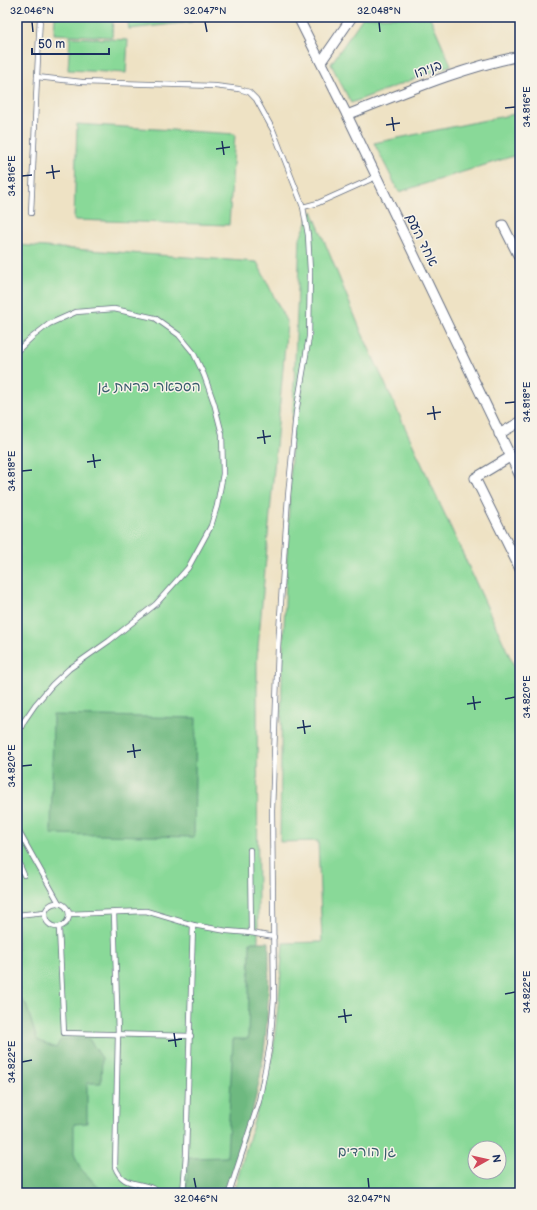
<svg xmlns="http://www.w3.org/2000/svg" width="537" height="1210" font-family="'Balsamiq Sans','Playpen Sans Hebrew',sans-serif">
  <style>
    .green { fill: #89d998; stroke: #52847b; fill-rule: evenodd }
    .forest { fill: #6eb980; stroke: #44746f }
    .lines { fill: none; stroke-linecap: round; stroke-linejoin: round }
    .lane-casing { stroke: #656e82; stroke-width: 6 }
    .street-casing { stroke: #656e82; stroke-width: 11 }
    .lane { stroke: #fff; stroke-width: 4.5 }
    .street { stroke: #fff; stroke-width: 9 }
    .ticks { fill: none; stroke: #1b2f5e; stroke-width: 1.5 }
    .labels { text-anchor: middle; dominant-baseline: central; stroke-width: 3; stroke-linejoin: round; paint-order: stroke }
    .street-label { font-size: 14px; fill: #1b2f5e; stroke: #f7f3e8 }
    .park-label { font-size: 14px; fill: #365a6c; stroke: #f7f3e8 }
    .neatline { fill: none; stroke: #1b2f5e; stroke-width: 1.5 }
    .ticks-label { font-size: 10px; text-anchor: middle; fill: #1b2f5e }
  </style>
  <rect width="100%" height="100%" fill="#f7f3e8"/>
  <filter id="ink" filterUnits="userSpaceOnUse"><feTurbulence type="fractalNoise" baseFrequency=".025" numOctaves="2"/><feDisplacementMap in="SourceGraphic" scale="8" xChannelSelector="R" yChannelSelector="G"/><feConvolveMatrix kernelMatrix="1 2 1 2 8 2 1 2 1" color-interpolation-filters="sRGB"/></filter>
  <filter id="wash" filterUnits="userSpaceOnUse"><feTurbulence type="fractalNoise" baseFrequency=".012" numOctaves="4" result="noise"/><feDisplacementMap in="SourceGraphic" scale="16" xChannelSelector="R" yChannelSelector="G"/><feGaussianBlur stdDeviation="0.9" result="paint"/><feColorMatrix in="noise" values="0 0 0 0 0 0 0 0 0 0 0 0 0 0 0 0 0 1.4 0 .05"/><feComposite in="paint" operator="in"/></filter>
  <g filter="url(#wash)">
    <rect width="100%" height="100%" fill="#eee2c4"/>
    <g class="green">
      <polygon points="55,17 113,17 112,37 54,34"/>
      <polygon points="127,17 191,17 192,22 129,29"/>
      <polygon points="363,17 430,17 451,65 351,103 331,64"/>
      <polygon points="17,28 21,28 17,133"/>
      <polygon points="70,37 128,40 126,73 68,70"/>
      <polygon points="520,113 520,154 399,192 374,143"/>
      <polygon points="77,124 235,134 229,225 74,220"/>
      <path d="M 312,211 L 361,331 L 515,668 L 520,673 L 520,1193 L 233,1193 L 249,1139 L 273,1052 L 279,997 L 283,943 L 322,942 L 318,841 L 280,842 L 282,676 L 300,238 ZM 475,1148 L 499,1148 L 499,1172 L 475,1172 Z"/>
      <polygon points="17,245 257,262 287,323 257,659 258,942 255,1034 224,1193 17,1193"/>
    </g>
    <g class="forest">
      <polygon points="53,715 196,718 194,837 51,834"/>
      <path d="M 250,942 L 269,942 C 269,995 268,1048 255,1100 C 248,1131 236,1162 227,1193 L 186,1193 L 189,1158 L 227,1157 L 233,1039 L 248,1039 Z"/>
      <polygon points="17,996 26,1004 37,1040 56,1048 61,1039 89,1039 102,1058 101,1083 87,1083 87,1123 74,1124 74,1154 81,1169 104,1193 17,1193"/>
    </g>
  </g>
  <g filter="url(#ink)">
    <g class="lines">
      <defs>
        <g id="lane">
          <polyline points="40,17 37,77 82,82 215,86 239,89 249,92 256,99 273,130 303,207 318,203 376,177"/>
          <polyline points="31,213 37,77"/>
          <polyline points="17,351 31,338 49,324 76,312 114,309 155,318 179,335 193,352 204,375 214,403 222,434 223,474 217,506 211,526 188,568 156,604 109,641 69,669 52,685 35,705 24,721 17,736"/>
          <polyline points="17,825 19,832 59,903"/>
          <polyline points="250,850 251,933"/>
          <polyline points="17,859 24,875"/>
          <circle cx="57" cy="915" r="12"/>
          <path d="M 114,913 L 118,1034 L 115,1167 C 122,1185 134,1182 149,1187 C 153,1188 157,1191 160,1193"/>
          <polyline points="69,914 146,911 193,925 227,931 251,933 274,937"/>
          <polyline points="17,915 45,912"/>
          <polyline points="59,928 64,1033 191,1036"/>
          <polyline points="183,1193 186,1154 193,925"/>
          <polyline points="229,1193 259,1101 270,1045 274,998 272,811 278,647 288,496 296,413 309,337 310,271 308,235 303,207"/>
        </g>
        <g id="street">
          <polyline points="298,17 347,115 520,476"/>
          <polyline points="321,62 352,17"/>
          <path d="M 347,115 C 403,93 460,68 520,56"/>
          <polyline points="503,225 520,259"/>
          <polyline points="499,434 520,422"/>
          <polyline points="510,457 475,478 520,569"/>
        </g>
      </defs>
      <use href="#lane" class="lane-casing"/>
      <use href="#street" class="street-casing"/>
      <use href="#lane" class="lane"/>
      <use href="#street" class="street"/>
    </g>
  </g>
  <path class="ticks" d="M 32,22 L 33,32M 205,22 L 207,32M 379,22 L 380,32M 505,108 L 515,107M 392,117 L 394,131M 386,125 L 400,123M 222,141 L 224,155M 216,149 L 230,147M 52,165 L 54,179M 46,173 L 60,171M 22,176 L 32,175M 505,403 L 515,402M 433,406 L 435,420M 427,414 L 441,412M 263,430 L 265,444M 257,438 L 271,436M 93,454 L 95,468M 87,462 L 101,460M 22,471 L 32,470M 473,696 L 475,710M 505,699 L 515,697M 467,704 L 481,702M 303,720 L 305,734M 297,728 L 311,726M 133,744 L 135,758M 127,752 L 141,750M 22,766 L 32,765M 505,994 L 515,992M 344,1009 L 346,1023M 338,1017 L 352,1015M 174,1033 L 176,1047M 168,1041 L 182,1039M 22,1062 L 32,1060M 194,1178 L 196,1188M 368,1178 L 369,1188"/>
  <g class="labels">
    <g class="street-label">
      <text transform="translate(428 69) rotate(-20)">בניהו</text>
      <text transform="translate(422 240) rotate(64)">אחד העם</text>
    </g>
    <g class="park-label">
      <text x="149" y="386">הספארי ברמת גן</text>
      <text x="367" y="1151">גן הורדים</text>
    </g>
  </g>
  <rect width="537" height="1210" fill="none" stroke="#f7f3e8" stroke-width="44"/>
  <g transform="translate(487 1160) rotate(82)"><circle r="19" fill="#f7f3e8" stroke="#9fa5b1"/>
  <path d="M0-3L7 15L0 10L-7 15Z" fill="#d1495b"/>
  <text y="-6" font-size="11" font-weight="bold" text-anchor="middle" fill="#1b2f5e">N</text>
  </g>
  <path d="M32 48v6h77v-6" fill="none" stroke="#1b2f5e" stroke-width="2"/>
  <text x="38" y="48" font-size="12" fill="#1b2f5e" stroke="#f7f3e8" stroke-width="3" paint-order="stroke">50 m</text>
  <rect x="22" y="22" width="493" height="1166" class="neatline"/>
  <g class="ticks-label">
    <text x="32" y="14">32.046°N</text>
    <text x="205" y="14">32.047°N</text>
    <text x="379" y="14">32.048°N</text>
    <text transform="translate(526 107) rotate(-90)" y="4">34.816°E</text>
    <text transform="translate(11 176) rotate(-90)" y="4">34.816°E</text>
    <text transform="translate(526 402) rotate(-90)" y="4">34.818°E</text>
    <text transform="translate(11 471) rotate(-90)" y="4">34.818°E</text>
    <text transform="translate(526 697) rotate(-90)" y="4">34.820°E</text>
    <text transform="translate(11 766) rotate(-90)" y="4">34.820°E</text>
    <text transform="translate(526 992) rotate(-90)" y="4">34.822°E</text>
    <text transform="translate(11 1062) rotate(-90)" y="4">34.822°E</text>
    <text x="196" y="1202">32.046°N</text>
    <text x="369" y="1202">32.047°N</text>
  </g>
</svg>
